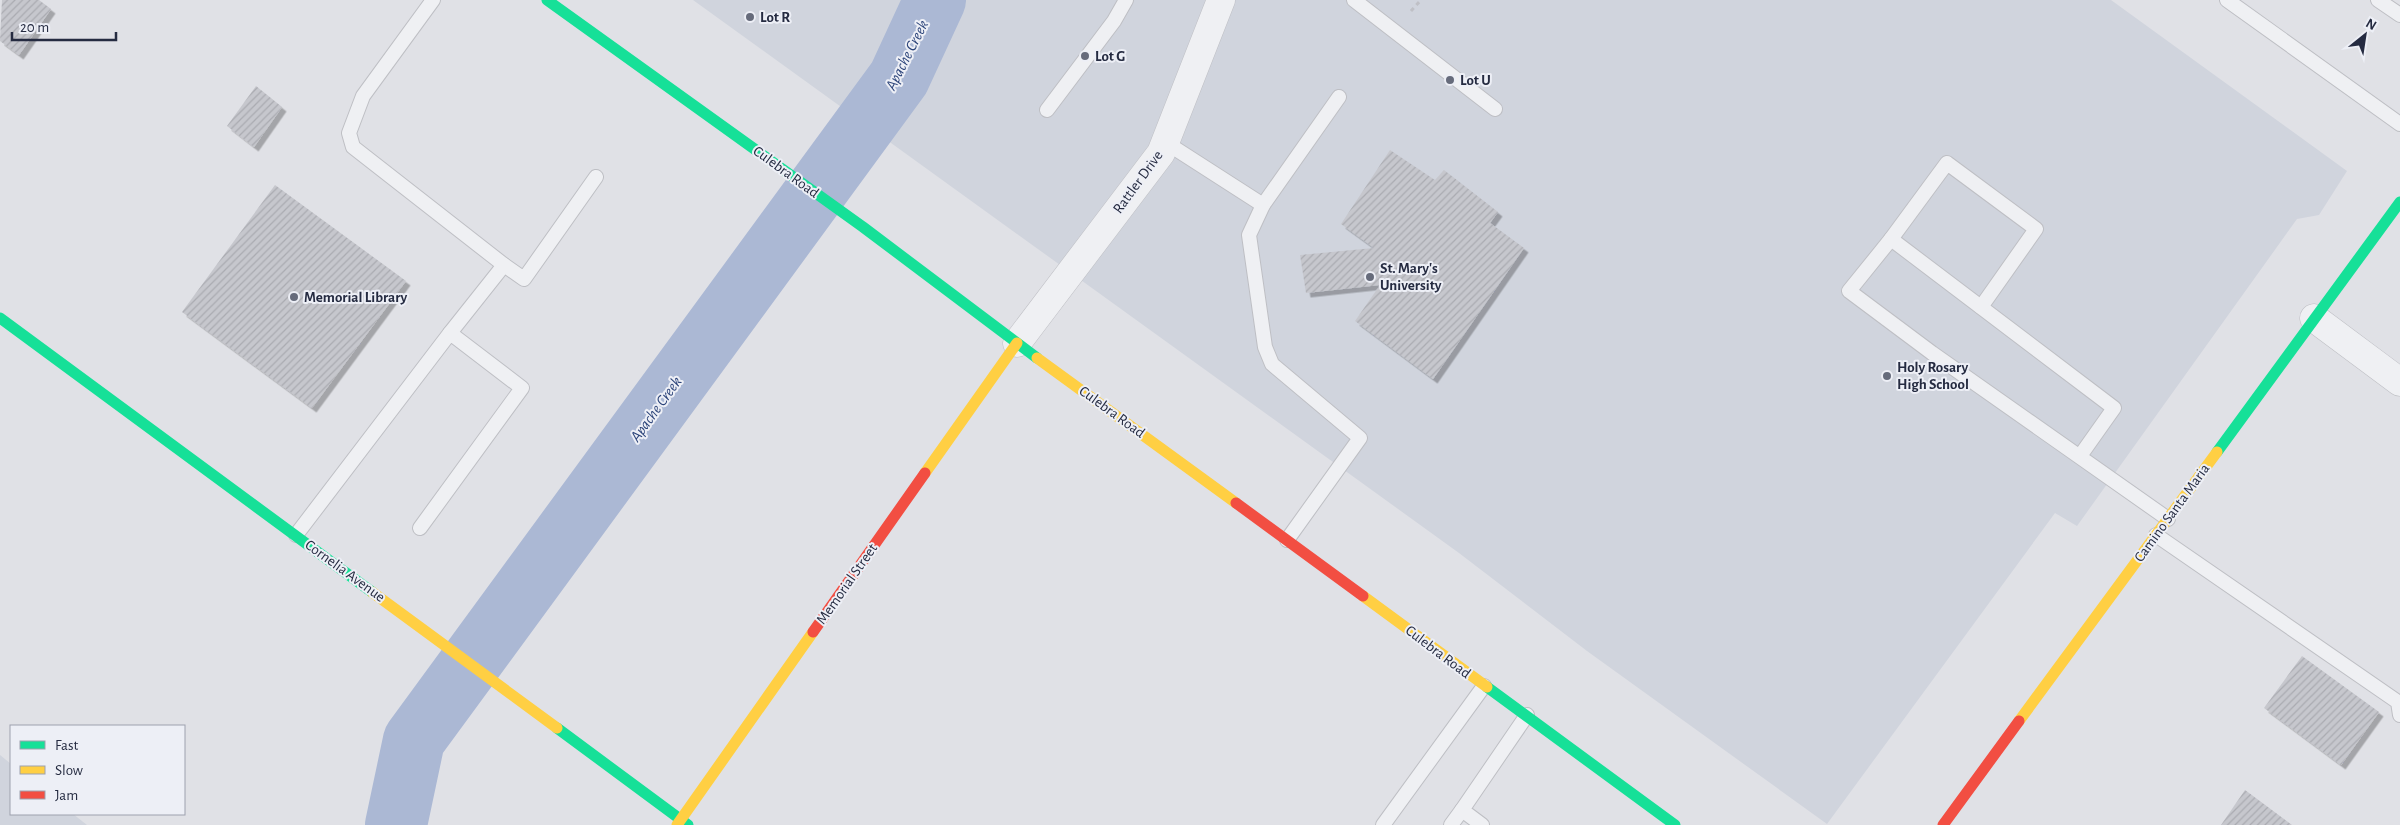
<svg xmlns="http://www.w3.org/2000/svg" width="2400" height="825" font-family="'Alegreya Sans',sans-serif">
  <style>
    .built { fill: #d0d4dd }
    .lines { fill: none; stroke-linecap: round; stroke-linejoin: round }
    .river { stroke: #abb8d4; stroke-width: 62 }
    .building { fill: url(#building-hatch); filter: url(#shadow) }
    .lane-casing { stroke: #bebfc4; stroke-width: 16 }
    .street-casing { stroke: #bebfc4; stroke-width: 29 }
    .path { stroke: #bfc0c6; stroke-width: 3; stroke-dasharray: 4 4; stroke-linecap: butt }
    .lane { stroke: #eff0f3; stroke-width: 14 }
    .street { stroke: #eff0f3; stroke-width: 28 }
    .fast { stroke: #16e098; stroke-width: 11 }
    .slow { stroke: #ffcf43; stroke-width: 11 }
    .jam { stroke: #f24e42; stroke-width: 11 }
    .poi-dot { fill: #666b7b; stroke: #edeff6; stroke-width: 2 }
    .labels { text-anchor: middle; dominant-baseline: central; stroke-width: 4; stroke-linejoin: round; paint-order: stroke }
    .poi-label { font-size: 15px; font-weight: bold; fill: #252b41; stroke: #edeff6; text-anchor: start }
    .street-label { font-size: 15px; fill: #252b41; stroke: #edeff6 }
    .water-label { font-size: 16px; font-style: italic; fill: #2b4379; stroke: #edeff6 }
  </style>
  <defs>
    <pattern id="building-hatch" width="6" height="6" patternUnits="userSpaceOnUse" patternTransform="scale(1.25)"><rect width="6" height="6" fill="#c6c7cd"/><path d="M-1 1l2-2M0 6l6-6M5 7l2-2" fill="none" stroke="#aaabb1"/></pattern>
    <filter id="shadow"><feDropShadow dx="4.5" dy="4.5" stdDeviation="0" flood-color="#0004"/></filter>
  </defs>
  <rect width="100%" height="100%" fill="#e0e1e6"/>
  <g class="built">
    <polygon points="693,0 2111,0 2347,171 2319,215 2297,219 2077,526 2055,513 1827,824 1587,651 1459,553"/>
    <polygon points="0,755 11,764 11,814 73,814 87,825 0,825"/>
  </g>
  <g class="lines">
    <polyline class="river" points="396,825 414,740 899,78 935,0"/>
  </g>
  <g class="building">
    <polygon points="2,0 39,0 51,9 19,55 0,41"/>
    <polygon points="256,86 282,107 254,147 227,126"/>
    <polygon points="1390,150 1435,180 1444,170 1498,212 1490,223 1524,248 1433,379 1355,321 1380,285 1306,293 1300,255 1374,248 1341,224"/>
    <polygon points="275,185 406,281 312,408 182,312"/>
    <polygon points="2302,656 2379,712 2341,765 2264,708"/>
    <polygon points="2245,790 2292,825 2221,825"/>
  </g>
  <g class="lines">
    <defs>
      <g id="lane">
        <polyline points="433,0 363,96 349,133 353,147 504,265"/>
        <polyline points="1354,0 1495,109"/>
        <polyline points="2227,0 2400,124"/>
        <polyline points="2378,0 2400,15"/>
        <polyline points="1047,110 1114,21 1126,0"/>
        <polyline points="1165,142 1263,205 1249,235 1265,347 1272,364 1360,438 1287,540"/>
        <polyline points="1263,205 1339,97"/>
        <polyline points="1891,239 1947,163 2036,229 1981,307"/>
        <polyline points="450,333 504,265 524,279 596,177"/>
        <polyline points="2080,456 2114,408 1891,239 1849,291 1932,353 2168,519"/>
        <polyline points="296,535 450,333 522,388 420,528"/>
        <polyline points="2156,535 2398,702 2400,715"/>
        <polyline points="1383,825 1484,686"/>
        <polyline points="1451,825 1462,810"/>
        <polyline points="1482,825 1462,810 1527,715"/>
      </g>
      <g id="street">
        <polyline points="2314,318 2400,382"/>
        <polyline points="1017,343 1161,153 1221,0"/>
      </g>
    </defs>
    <use href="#lane" class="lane-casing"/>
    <use href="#street" class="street-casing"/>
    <polyline class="path" points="1411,11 1421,0"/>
    <use href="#lane" class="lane"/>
    <use href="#street" class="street"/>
    <g class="fast">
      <polyline points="547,0 863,227 1037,358"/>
      <polyline points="0,318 372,592"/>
      <polyline points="2217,452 2400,202"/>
      <polyline points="1487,687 1675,825"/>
      <polyline points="557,728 688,825"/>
    </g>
    <g class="slow">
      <polyline points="1037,358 1236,503"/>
      <polyline points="925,473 1017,343"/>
      <polyline points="372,592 557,728"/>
      <polyline points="1363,596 1487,687"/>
      <polyline points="2019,721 2217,452"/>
      <polyline points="677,825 813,632"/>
    </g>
    <g class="jam">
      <polyline points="1236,503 1363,596"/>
      <polyline points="813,632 925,473"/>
      <polyline points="1943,825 2019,721"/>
    </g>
  </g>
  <g class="poi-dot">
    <circle cx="750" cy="17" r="5"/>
    <circle cx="1085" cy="56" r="5"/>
    <circle cx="1450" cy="80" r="5"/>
    <circle cx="1370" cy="277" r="5"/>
    <circle cx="294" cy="297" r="5"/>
    <circle cx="1887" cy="376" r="5"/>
  </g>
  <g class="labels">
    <g class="poi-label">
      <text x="760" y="17">Lot R</text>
      <text x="1095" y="56">Lot G</text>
      <text x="1460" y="80">Lot U</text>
      <text x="1380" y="268">St. Mary's<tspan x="1380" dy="17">University</tspan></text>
      <text x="304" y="297">Memorial Library</text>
      <text x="1897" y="367">Holy Rosary<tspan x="1897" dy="17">High School</tspan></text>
    </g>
    <g class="street-label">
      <text transform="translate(786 172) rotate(36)">Culebra Road</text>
      <text transform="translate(1138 182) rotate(-54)">Rattler Drive</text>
      <text transform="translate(1112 412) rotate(36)">Culebra Road</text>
      <text transform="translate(2172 513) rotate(-54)">Camino Santa Maria</text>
      <text transform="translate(345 571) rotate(36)">Cornelia Avenue</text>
      <text transform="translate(847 584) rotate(-55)">Memorial Street</text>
      <text transform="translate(1438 652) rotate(37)">Culebra Road</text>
    </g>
    <g class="water-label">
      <text transform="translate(907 55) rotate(-63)">Apache Creek</text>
      <text transform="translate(656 409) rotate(-54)">Apache Creek</text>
    </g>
  </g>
  <rect x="10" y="725" width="175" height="90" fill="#edeff6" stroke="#9da1ae"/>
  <rect x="20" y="741" width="25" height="8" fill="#16e098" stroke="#9da1ae"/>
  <text x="55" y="750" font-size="15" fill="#252b41">Fast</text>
  <rect x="20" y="766" width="25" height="8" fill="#ffcf43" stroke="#9da1ae"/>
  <text x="55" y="775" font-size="15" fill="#252b41">Slow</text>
  <rect x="20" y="791" width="25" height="8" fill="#f24e42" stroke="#9da1ae"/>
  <text x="55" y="800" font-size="15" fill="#252b41">Jam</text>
  <g transform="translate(2365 35) rotate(30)" stroke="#edeff6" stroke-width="4" paint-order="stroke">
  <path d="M0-4L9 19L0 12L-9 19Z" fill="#252b41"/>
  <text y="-8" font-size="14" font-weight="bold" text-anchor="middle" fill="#252b41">N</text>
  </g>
  <path d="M12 32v8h104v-8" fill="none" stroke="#252b41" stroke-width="2.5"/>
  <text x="20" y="32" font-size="15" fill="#252b41" stroke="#edeff6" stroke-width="4" paint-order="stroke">20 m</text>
</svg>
